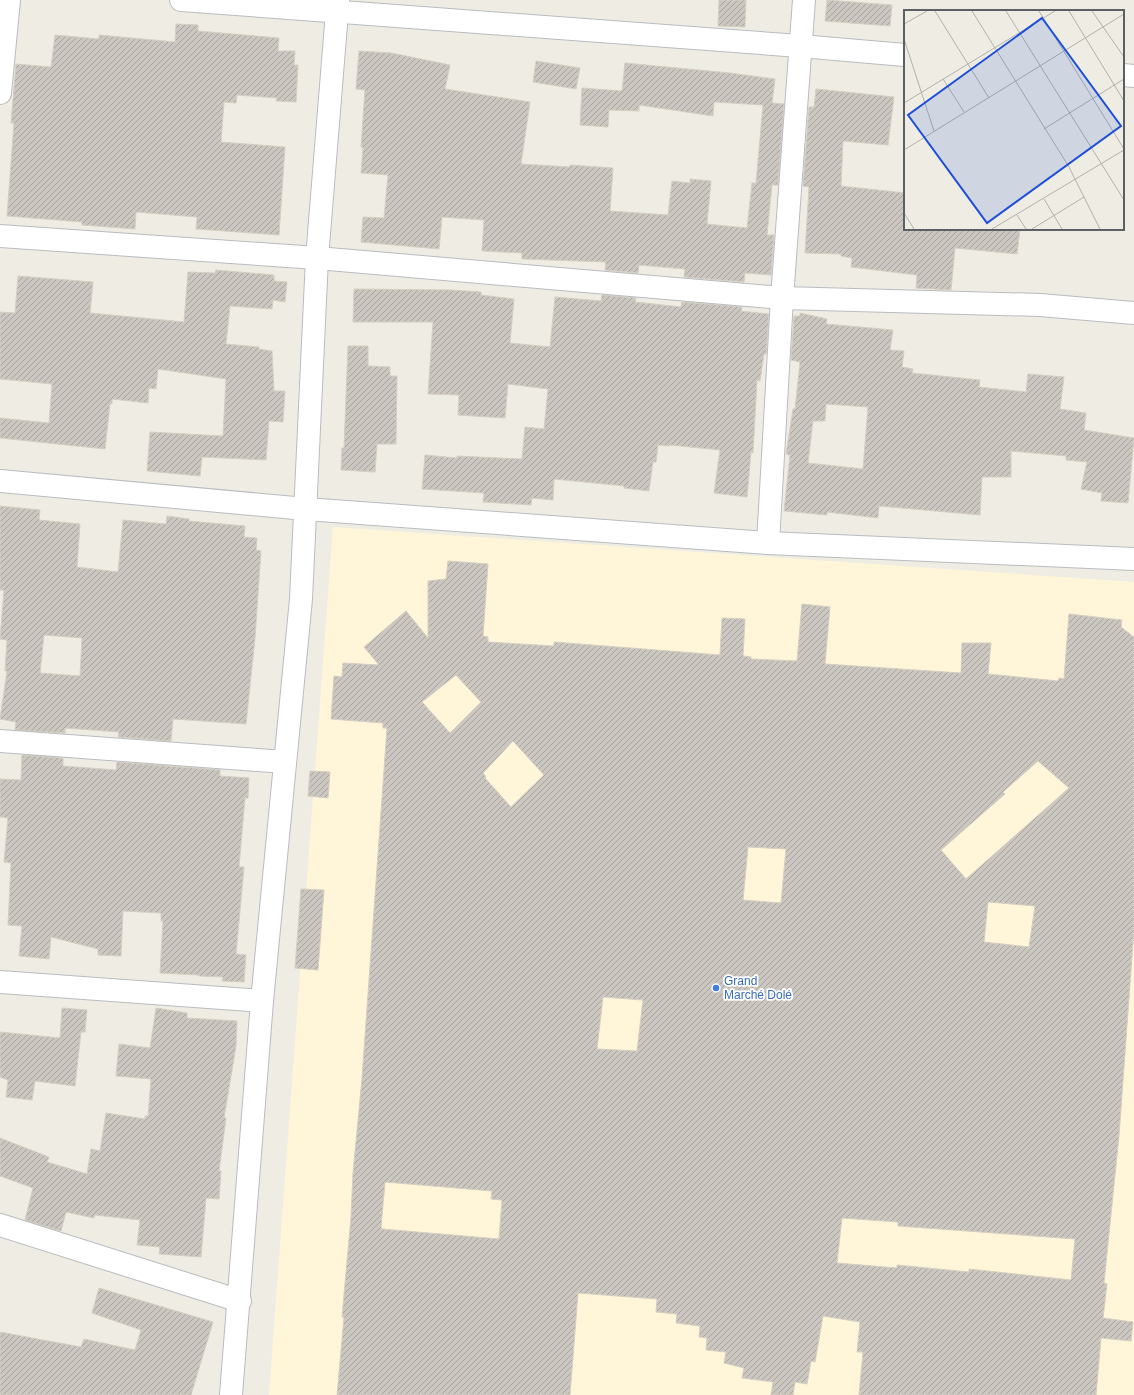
<svg xmlns="http://www.w3.org/2000/svg" width="1134" height="1395" font-family="Helvetica,sans-serif">
  <style>
    .commercial { fill: #fff6d9 }
    .building { fill: url(#building-hatch); stroke: #d5cec1; fill-rule: evenodd }
    .lines { fill: none; stroke-linecap: round; stroke-linejoin: round }
    .street-casing { stroke: #b8bcc1; stroke-width: 24 }
    .street { stroke: #fff; stroke-width: 22 }
    .shop-dot { fill: #3f7fe0; stroke: #fff; stroke-width: 1.5 }
    .labels { text-anchor: middle; dominant-baseline: central; stroke-width: 3.5; stroke-linejoin: round; paint-order: stroke }
    .shop-label { font-size: 12px; fill: #366cbe; stroke: #fff; text-anchor: start }
    .inset-road { fill: none; stroke: #b0b1ad; stroke-width: 1 }
    .view { fill: #1d4ed8; fill-opacity: 0.15; stroke: #1d4ed8; stroke-width: 2 }
    .inset-edge { fill: none; stroke: #5b6065; stroke-width: 2 }
  </style>
  <defs>
    <pattern id="building-hatch" width="6" height="6" patternUnits="userSpaceOnUse"><rect width="6" height="6" fill="#cbc7c0"/><path d="M-1 1l2-2M0 6l6-6M5 7l2-2" fill="none" stroke="#a8a5a0"/></pattern>
  </defs>
  <rect width="100%" height="100%" fill="#efede3"/>
  <polygon class="commercial" points="333,527 1134,582 1134,1395 269,1395"/>
  <g class="building">
    <polygon points="719,0 746,0 745,27 718,26"/>
    <polygon points="827,0 892,5 890,26 825,21"/>
    <polygon points="176,24 198,25 198,31 279,38 278,51 295,51 294,65 298,65 296,102 276,101 277,98 237,95 236,103 224,102 221,142 285,147 279,235 196,229 197,217 136,212 135,229 82,225 82,222 7,216 14,123 11,123 16,64 51,67 55,35 99,39 99,35 175,42"/>
    <polygon points="359,51 391,53 450,65 445,89 530,102 521,164 570,167 570,165 613,168 610,211 668,215 672,181 690,183 690,179 711,181 707,224 747,228 752,183 756,183 763,105 714,102 713,116 639,105 639,111 609,110 608,127 580,125 582,88 622,91 625,63 730,73 775,79 772,103 784,104 778,185 772,185 767,235 774,235 771,275 745,273 744,282 684,277 685,269 639,265 638,273 605,270 606,262 522,259 522,253 482,251 484,220 442,217 439,249 361,242 363,217 384,218 388,175 361,173 363,148 361,147 365,90 356,89"/>
    <polygon points="536,61 580,68 576,89 533,82"/>
    <polygon points="816,89 894,97 888,145 843,141 841,186 905,193 905,229 1020,229 1017,254 955,248 951,290 916,288 917,275 851,267 852,258 841,256 841,254 805,253 809,187 803,186 809,107 814,107"/>
    <polygon points="216,270 274,275 274,281 287,282 285,302 273,300 272,309 230,306 226,344 259,347 259,349 272,351 274,391 285,391 283,422 269,421 266,460 202,457 200,476 147,471 150,432 223,436 226,379 158,369 156,389 149,388 148,403 112,399 112,404 110,404 105,449 0,438 0,418 49,423 52,384 0,379 0,312 15,313 18,276 93,282 90,313 184,322 188,272 215,273"/>
    <polygon points="354,289 451,290 481,292 481,295 514,299 510,343 550,347 555,297 601,301 602,295 636,298 635,302 681,307 682,302 742,307 741,311 769,314 766,354 764,354 760,381 757,380 753,453 751,452 747,497 714,493 720,450 670,445 670,446 658,445 656,462 653,462 649,491 624,488 624,486 554,479 553,500 532,498 531,505 483,502 484,493 422,489 425,455 457,458 457,456 522,459 525,427 544,429 548,389 508,384 505,418 458,415 459,395 428,394 433,322 353,322"/>
    <path d="M 800,313 L 827,319 L 826,324 L 893,330 L 890,350 L 904,351 L 902,367 L 913,369 L 912,373 L 980,380 L 979,387 L 1026,392 L 1028,374 L 1064,377 L 1060,409 L 1086,413 L 1084,430 L 1134,438 L 1128,503 L 1101,501 L 1102,493 L 1081,489 L 1087,462 L 1066,460 L 1066,456 L 1011,451 L 1011,477 L 982,477 L 980,515 L 879,506 L 878,518 L 827,512 L 827,515 L 784,511 L 790,455 L 786,454 L 793,409 L 795,409 L 800,362 L 791,360 L 794,316 L 800,316 ZM 826,404 L 868,407 L 863,469 L 808,463 L 813,421 L 825,421 Z"/>
    <polygon points="348,346 368,346 368,366 390,367 390,376 397,376 396,444 377,444 375,472 341,470 342,448 344,448"/>
    <path d="M 0,506 L 40,510 L 39,520 L 80,524 L 77,567 L 118,572 L 123,520 L 166,524 L 167,516 L 189,519 L 189,521 L 245,526 L 244,537 L 257,538 L 256,550 L 261,551 L 255,638 L 246,724 L 173,719 L 171,741 L 118,737 L 119,732 L 65,728 L 65,733 L 15,730 L 16,722 L 0,719 L 7,671 L 5,671 L 7,640 L 0,639 L 4,590 L 0,590 ZM 44,635 L 82,638 L 80,676 L 40,673 Z"/>
    <path d="M 448,561 L 488,564 L 483,636 L 488,637 L 488,642 L 554,646 L 554,642 L 720,655 L 722,618 L 745,619 L 743,656 L 751,657 L 751,659 L 797,661 L 802,604 L 830,607 L 825,664 L 961,673 L 962,643 L 991,643 L 988,674 L 1058,681 L 1059,678 L 1064,679 L 1069,614 L 1122,620 L 1121,627 L 1134,637 L 1134,929 L 1119,1136 L 1104,1283 L 1107,1284 L 1103,1318 L 1133,1322 L 1131,1341 L 1101,1338 L 1096,1395 L 859,1395 L 863,1352 L 857,1352 L 860,1322 L 823,1316 L 815,1362 L 811,1361 L 807,1384 L 795,1382 L 793,1395 L 771,1395 L 773,1382 L 742,1378 L 744,1368 L 724,1363 L 726,1352 L 706,1350 L 707,1338 L 699,1337 L 700,1326 L 676,1323 L 677,1314 L 656,1312 L 657,1299 L 578,1293 L 570,1395 L 337,1395 L 344,1317 L 342,1317 L 351,1217 L 353,1173 L 362,1078 L 387,728 L 383,728 L 383,723 L 331,719 L 334,676 L 342,677 L 343,663 L 379,665 L 364,647 L 406,611 L 428,638 L 428,581 L 446,579 ZM 456,675 L 481,702 L 450,733 L 422,702 ZM 513,741 L 544,775 L 511,807 L 485,778 L 486,777 L 483,773 ZM 1038,761 L 1069,788 L 966,879 L 941,850 L 1005,794 L 1003,792 ZM 748,847 L 786,849 L 781,903 L 743,900 ZM 988,902 L 1035,906 L 1029,947 L 984,942 ZM 603,997 L 643,1000 L 637,1051 L 597,1049 ZM 385,1182 L 492,1191 L 491,1199 L 502,1200 L 499,1239 L 382,1229 L 381,1227 ZM 842,1218 L 898,1222 L 898,1226 L 1075,1239 L 1071,1280 L 969,1269 L 969,1272 L 897,1265 L 897,1268 L 837,1263 Z"/>
    <polygon points="22,755 63,758 63,766 116,770 117,762 220,770 220,776 249,778 248,798 245,798 239,867 244,867 236,954 246,955 244,982 222,981 223,977 199,976 199,975 160,973 163,921 161,921 161,913 123,911 121,956 98,955 98,949 51,937 49,959 19,956 22,926 8,925 11,863 4,862 8,818 0,817 0,779 21,780"/>
    <polygon points="310,771 330,772 328,798 308,796"/>
    <polygon points="301,889 324,890 318,970 295,968"/>
    <polygon points="62,1008 87,1010 85,1032 81,1032 75,1086 35,1081 32,1100 6,1097 8,1080 0,1077 0,1032 60,1038"/>
    <polygon points="156,1008 187,1013 187,1018 237,1021 236,1046 224,1118 226,1118 219,1171 221,1171 219,1199 206,1198 201,1257 159,1254 160,1247 137,1245 140,1220 95,1215 94,1218 66,1212 61,1231 25,1220 33,1188 0,1176 0,1138 49,1157 47,1162 87,1174 91,1149 100,1151 106,1113 145,1119 145,1116 148,1116 151,1079 116,1076 119,1044 150,1048"/>
    <polygon points="99,1288 213,1322 191,1395 0,1395 0,1332 81,1347 84,1339 135,1350 141,1330 92,1313"/>
  </g>
  <g class="lines">
    <defs>
      <g id="street">
        <polyline points="181,0 800,46 905,55"/>
        <polyline points="1123,75 1134,76"/>
        <polyline points="0,93 9,0"/>
        <polyline points="0,236 317,258 782,298 1040,305 1134,313"/>
        <polyline points="0,481 306,509 768,543 1134,559"/>
        <polyline points="768,543 782,298 804,0"/>
        <polyline points="0,741 285,762"/>
        <polyline points="0,982 262,1001"/>
        <polyline points="0,1225 240,1301"/>
        <polyline points="231,1395 262,1001 301,599 317,258 338,0"/>
      </g>
    </defs>
    <use href="#street" class="street-casing"/>
    <use href="#street" class="street"/>
  </g>
  <circle class="shop-dot" cx="716" cy="988" r="4"/>
  <g class="labels">
    <g class="shop-label">
      <text x="724" y="981">Grand<tspan x="724" dy="14">Marché Dolé</tspan></text>
    </g>
  </g>
  <g transform="translate(904 10)">
    <rect width="220" height="220" fill="#efede3"/>
    <path class="inset-road" d="M 31,1 L 85,88M 68,1 L 165,157 L 196,219M 102,1 L 220,190M 135,1 L 220,139M 165,1 L 220,91M 188,1 L 220,47M 0,14 L 23,1M 0,29 L 30,121M 39,69 L 60,102M 0,93 L 151,1M 140,119 L 220,69M 0,140 L 220,4M 140,189 L 158,219M 0,203 L 10,219M 113,205 L 122,219M 88,219 L 220,140M 128,219 L 180,187"/>
    <path class="view" d="M 138,8 L 217,116 L 83,213 L 4,105 Z"/>
    <rect width="220" height="220" class="inset-edge"/>
  </g>
</svg>
